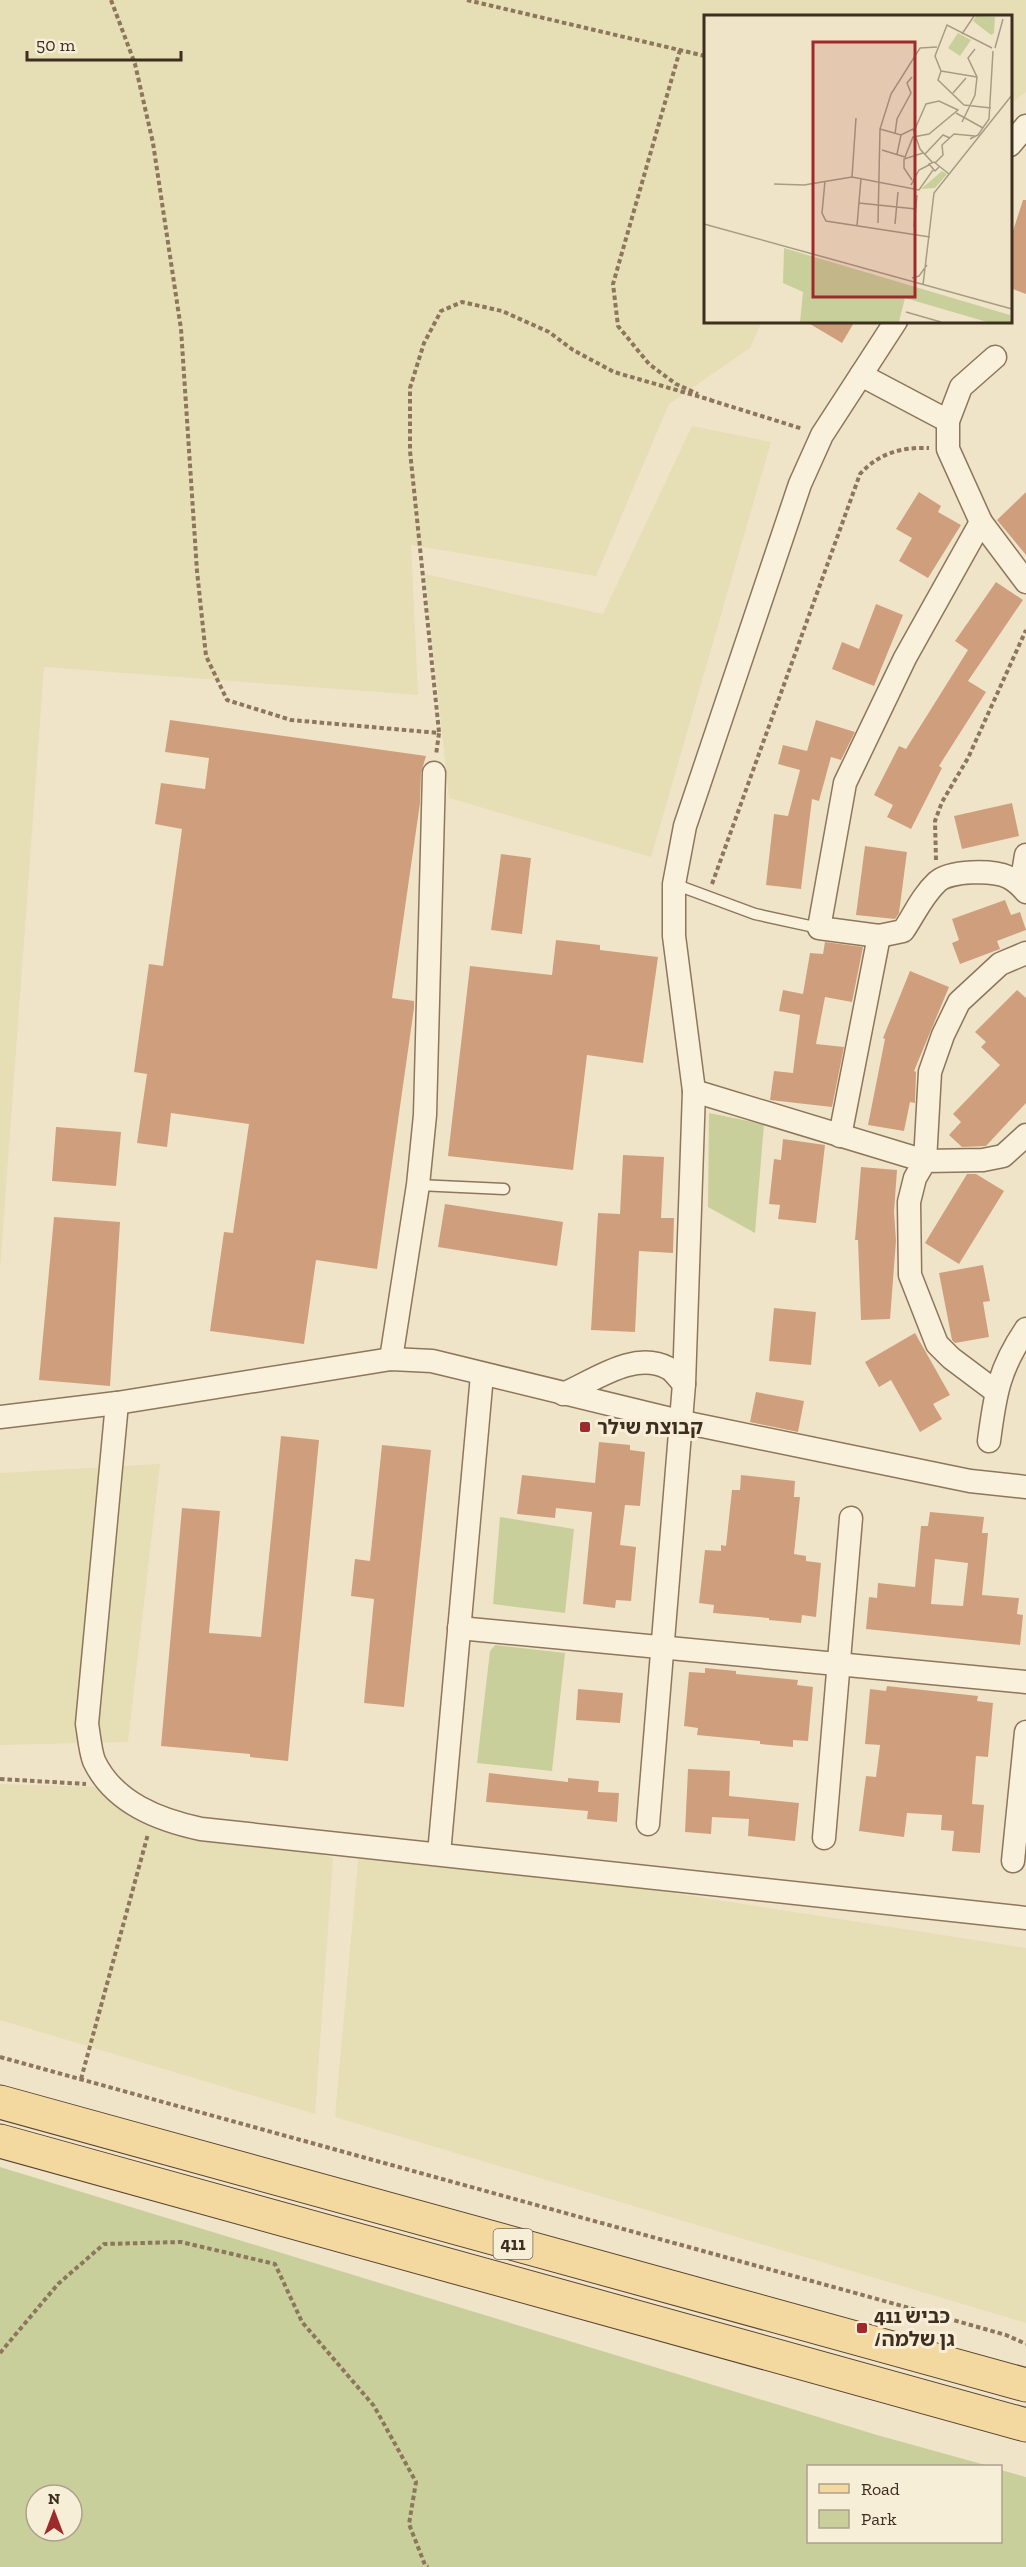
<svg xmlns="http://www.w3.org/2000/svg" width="1026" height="2567" font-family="'Zilla Slab','Noto Sans Hebrew',serif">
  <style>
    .farmland { fill: #e6deb5 }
    .green { fill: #c9cf9b; fill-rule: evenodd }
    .building { fill: #cf9f7d; fill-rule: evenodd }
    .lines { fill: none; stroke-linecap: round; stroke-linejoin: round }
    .lane-casing { stroke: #8d765c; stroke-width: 13 }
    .street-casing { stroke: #8d765c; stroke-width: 25 }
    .primary-casing { stroke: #5b4430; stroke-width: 35 }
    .path { stroke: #8d765c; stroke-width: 4; stroke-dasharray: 4.5 3; stroke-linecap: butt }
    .lane { stroke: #faf1dc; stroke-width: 10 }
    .street { stroke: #faf1dc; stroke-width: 22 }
    .primary { stroke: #f3d9a0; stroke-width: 33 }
    .poi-dot { fill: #9e2a2b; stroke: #f7eed8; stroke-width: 2 }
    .labels { text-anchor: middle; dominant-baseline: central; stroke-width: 6; stroke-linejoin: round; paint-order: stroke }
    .shield { fill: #f7eed8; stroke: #756857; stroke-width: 1.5 }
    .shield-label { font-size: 18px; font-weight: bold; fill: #3d2e20 }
    .poi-label { font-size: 20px; font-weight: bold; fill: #3d2e20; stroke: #f7eed8; text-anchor: start }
    .inset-road { fill: none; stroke: #a89b85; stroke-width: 1.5 }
    .view { fill: #9e2a2b; fill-opacity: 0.15; stroke: #9e2a2b; stroke-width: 3 }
    .inset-edge { fill: none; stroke: #3d2e20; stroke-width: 3 }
  </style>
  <rect width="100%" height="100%" fill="#f0e4c8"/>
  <g class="farmland">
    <polygon points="0,0 1026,0 1026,92 1010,104 1010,16 705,16 705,321 762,321 750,348 669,404 596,576 411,545 418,695 44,667 0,1270"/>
    <polygon points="692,426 771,442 651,857 449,798 425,574 603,614"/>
    <polygon points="160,1464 128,1742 0,1745 0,1473"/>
    <polygon points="0,1784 104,1787 333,1858 315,2114 0,2020"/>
    <polygon points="359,1849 435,1856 1026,1948 1026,2323 335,2117"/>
  </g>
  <g class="green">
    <polygon points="709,1113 764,1124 755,1233 708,1207"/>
    <polygon points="500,1517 574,1529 565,1613 493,1604"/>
    <polygon points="495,1645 565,1653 552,1771 477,1763 490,1651"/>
    <path d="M 0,2167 L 877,2435 L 989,2466 L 808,2466 L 808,2542 L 1000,2542 L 1001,2470 L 1026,2477 L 1026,2567 L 0,2567 ZM 36,2495 L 72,2495 L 72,2531 L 36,2531 Z"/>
  </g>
  <g class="building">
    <polygon points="1023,200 1026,200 1026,294 1010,288 1010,240"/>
    <polygon points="805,321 855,321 842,343"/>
    <polygon points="919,492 941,506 938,512 961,525 928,578 899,561 912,538 896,529"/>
    <polygon points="1026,492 1026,555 997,520"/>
    <polygon points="996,582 1023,600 968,681 986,692 939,766 942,768 911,829 887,817 893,805 874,795 899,746 906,749 968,650 955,641"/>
    <polygon points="876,604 903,615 874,686 832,669 842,642 859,649"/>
    <polygon points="170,720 426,756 421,773 420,803 392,998 414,1001 414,1008 377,1269 316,1260 304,1344 210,1331 224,1232 233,1233 249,1124 171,1113 167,1147 137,1143 147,1074 134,1072 149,964 163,966 182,829 155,824 161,783 205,789 209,758 165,752"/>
    <polygon points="816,720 855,732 841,760 831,757 819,801 812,799 801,889 766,885 774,814 788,816 800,770 778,764 783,745 807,751"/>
    <polygon points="1012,803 1019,836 962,849 954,816"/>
    <polygon points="865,846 907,852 899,913 895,919 856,915"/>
    <polygon points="501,854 531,858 522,934 491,930"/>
    <polygon points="1005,900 1011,915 1020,912 1026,930 997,941 1000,949 960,964 952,943 959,940 952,919"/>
    <polygon points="556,940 600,945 600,950 658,957 643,1063 587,1055 573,1170 448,1156 470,966 552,975"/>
    <polygon points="825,942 863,947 852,1002 825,997 816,1044 844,1047 832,1107 770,1100 774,1071 793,1073 800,1015 779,1011 783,990 803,994 810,953 823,954"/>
    <polygon points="910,971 949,987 914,1071 916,1072 915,1103 910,1102 904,1131 868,1125 885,1039 883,1038"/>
    <polygon points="1017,990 1026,998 1026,1103 986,1146 962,1147 949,1135 961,1122 953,1114 1000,1065 981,1047 986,1042 975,1032"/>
    <polygon points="56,1127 121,1132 116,1186 52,1181"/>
    <polygon points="783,1139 825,1145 816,1223 778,1219 780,1205 769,1204 774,1159 781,1160"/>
    <polygon points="623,1155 664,1157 661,1218 674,1218 673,1253 639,1251 635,1332 591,1330 598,1213 620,1214"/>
    <polygon points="861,1167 897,1170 894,1212 896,1241 890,1319 861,1320 858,1240 855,1240"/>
    <polygon points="967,1174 976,1174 1004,1191 959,1264 925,1243"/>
    <polygon points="445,1204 563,1222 557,1266 438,1247"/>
    <polygon points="54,1217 120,1222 110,1386 39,1380"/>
    <polygon points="983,1265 990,1301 983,1302 989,1337 955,1343 952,1340 939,1273"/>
    <polygon points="774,1308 816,1312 811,1365 769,1361"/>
    <polygon points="915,1333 950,1395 933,1404 942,1419 920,1432 891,1380 879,1387 865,1362"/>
    <polygon points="756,1392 804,1401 798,1432 750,1422"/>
    <polygon points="281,1436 319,1440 288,1761 250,1757 250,1754 161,1746 182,1508 220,1511 209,1633 261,1637"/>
    <polygon points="599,1442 630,1445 630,1450 645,1452 640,1506 625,1505 620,1545 636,1547 631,1601 616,1600 615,1608 583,1604 592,1512 556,1508 555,1518 517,1514 522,1475 595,1483"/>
    <polygon points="382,1445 431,1450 404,1707 364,1703 374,1599 351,1596 355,1559 370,1561"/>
    <polygon points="741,1475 795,1481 794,1497 800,1497 794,1554 806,1556 806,1561 821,1563 816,1617 802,1615 801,1623 769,1620 769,1618 713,1613 714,1605 699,1603 705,1550 721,1551 721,1545 726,1546 732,1490 740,1490"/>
    <path d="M 930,1512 L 984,1517 L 982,1533 L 988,1533 L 982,1595 L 1019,1598 L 1017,1614 L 1023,1615 L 1020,1645 L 866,1629 L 869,1597 L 877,1598 L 878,1583 L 915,1587 L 921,1526 L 928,1526 ZM 935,1559 L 968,1563 L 963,1606 L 931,1604 Z"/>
    <polygon points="705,1668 736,1671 736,1674 798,1680 797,1685 813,1687 808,1741 793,1740 793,1747 760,1744 760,1741 697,1735 698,1728 684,1726 689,1672 705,1673"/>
    <polygon points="887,1686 978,1696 977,1701 993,1703 988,1757 976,1756 972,1804 984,1805 980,1853 952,1851 954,1831 941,1830 942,1815 907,1813 904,1837 859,1831 866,1776 876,1777 880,1745 865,1744 870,1689 886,1691"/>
    <polygon points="578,1689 623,1693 620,1723 576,1720"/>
    <polygon points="688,1769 730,1771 729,1796 799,1803 795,1841 748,1836 749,1819 712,1817 711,1834 685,1832"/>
    <polygon points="489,1773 568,1782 568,1778 599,1781 598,1792 619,1793 617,1822 587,1819 588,1811 486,1802"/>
  </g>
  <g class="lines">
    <defs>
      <g id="lane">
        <polyline points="674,884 755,914 819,928"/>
        <polyline points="418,1185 504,1189"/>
      </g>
      <g id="street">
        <polyline points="1010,145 1026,126"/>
        <path d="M 995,357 L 961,387 L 948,421 L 948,449 L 981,522 L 905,658 L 845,783 L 819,928 L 879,936 L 903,931 C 914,915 922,896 937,882 C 950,870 993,870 1008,877 C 1016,881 1021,886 1026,892"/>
        <polyline points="861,375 948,421"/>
        <polyline points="981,522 1026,582"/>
        <polyline points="1021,885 1026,855"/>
        <polyline points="694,1091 925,1161 930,1072 943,1035 959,1002 1000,964 1026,953"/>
        <polyline points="840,1136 879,936"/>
        <polyline points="391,1359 418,1185 425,1115 434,773"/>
        <polyline points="995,1391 951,1358 937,1344 910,1275 909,1202 915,1178 925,1161 983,1160 1003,1156 1026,1135"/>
        <path d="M 563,1394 C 594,1381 634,1350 668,1368 C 674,1371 679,1379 684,1384"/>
        <path d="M 117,1403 L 87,1724 C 89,1735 90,1750 94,1761 C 114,1803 159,1820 201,1829 L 1026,1918"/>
        <polyline points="0,1417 117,1403 391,1359 432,1361 683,1422 970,1481 1026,1487"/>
        <path d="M 989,1441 C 995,1394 999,1369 1026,1329"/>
        <polyline points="459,1628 1026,1682"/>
        <polyline points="648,1824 684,1384 694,1091 674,936 674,884 685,826 800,484 822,435 896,321"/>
        <polyline points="824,1838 851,1518"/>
        <polyline points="439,1854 482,1375"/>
        <polyline points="1013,1861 1026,1732"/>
      </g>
      <g id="primary">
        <polyline points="0,2102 1026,2385"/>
        <polyline points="0,2141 1026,2425"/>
      </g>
    </defs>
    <use href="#lane" class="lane-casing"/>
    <use href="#street" class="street-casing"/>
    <use href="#primary" class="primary-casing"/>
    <g class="path">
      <polyline points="111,0 135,64 153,143 181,329 197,571 206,656 227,700 291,720 439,733 436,755"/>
      <polyline points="467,0 705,56"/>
      <polyline points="680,50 613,284 618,326 649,364 676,384 698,394"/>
      <polyline points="710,400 803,429"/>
      <polyline points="439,732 410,451 410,388 424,343 441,311 462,302 502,311 549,332 573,350 614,372 711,400"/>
      <polyline points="936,860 935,821 942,802 968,758 1026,630"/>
      <path d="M 712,884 L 860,474 C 879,453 901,447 929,448"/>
      <polyline points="0,1779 86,1784"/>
      <polyline points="0,2057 953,2320 1006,2335 1026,2344"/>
      <polyline points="81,2079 148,1834"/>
      <polyline points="0,2353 58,2284 104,2244 181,2242 275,2264 302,2322 374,2406 416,2482 409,2524 425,2565 428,2567"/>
    </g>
    <use href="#lane" class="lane"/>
    <use href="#street" class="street"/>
    <use href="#primary" class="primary"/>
  </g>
  <g class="poi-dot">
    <rect x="579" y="1421" width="12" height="12" rx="3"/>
    <rect x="856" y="2322" width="12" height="12" rx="3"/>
  </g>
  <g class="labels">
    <rect class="shield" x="493.5" y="2229" width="39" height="30" rx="4.5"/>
    <g class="shield-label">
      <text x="513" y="2244">411</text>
    </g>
    <g class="poi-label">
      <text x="597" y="1427">קבוצת שילר</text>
      <text x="874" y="2316">כביש 411<tspan x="874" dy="23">/גן שלמה</tspan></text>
    </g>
  </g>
  <g transform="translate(704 15)">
    <rect width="308" height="308" fill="#f0e4c8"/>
    <path d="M 272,1 L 291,2 L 290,18 L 287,20 L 269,6 ZM 254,18 L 267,25 L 256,41 L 244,33 ZM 238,156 L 243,159 L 231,173 L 217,174 ZM 80,233 L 306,300 L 307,307 L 283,307 L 201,283 L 195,307 L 96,307 L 99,277 L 79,268 Z" fill="#c9cf9b"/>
    <path class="inset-road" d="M 258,19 L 270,1M 291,33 L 299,4M 237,56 L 273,62M 249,78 L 262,63M 287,93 L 260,90 L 234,65 L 237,56 L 231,41 L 243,10 L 288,33M 252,98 L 279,113M 258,107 L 271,80 L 273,62 L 264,43 L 271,34M 176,114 L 197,120 L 209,114 L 216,134 L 228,147M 191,119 L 193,104 L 207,78 L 203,68 L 208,62M 266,124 L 274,120 L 285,104 L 289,36M 178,135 L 201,142 L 209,122 L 225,119 L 254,95 L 235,86 L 222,89 L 211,114M 193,139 L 197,120M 221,139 L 239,120 L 246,123M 231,148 L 239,140 L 238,130 L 250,119 L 271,121M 235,152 L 231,156 L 225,149 L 230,147 L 245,159M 148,162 L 152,103M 208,165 L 200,153 L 200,144 L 219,138M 121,166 L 118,198 L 122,206 L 226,222M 70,169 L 100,170 L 148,162 L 215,175 L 229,155M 207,170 L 215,155 L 225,150M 155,188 L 212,194M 174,208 L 176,114 L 187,79 L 216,33 L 233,32M 0,209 L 308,294M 191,209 L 194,177M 153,211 L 157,163M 210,212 L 213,180M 208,263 L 215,261 L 223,250M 219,270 L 230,178 L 308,80M 202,297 L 237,307"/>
    <path class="view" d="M 109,27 L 211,27 L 211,282 L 109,282 Z"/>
    <rect width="308" height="308" class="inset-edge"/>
  </g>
  <rect x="807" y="2465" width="195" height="78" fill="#f7eed8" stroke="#ada18e" stroke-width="1.5"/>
  <rect x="819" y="2484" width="30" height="9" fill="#f3d9a0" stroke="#ada18e" stroke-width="1.5"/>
  <text x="861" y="2495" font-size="18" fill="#3d2e20">Road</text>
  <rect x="819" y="2510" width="30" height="18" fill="#c9cf9b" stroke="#ada18e" stroke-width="1.5"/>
  <text x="861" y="2525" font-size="18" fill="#3d2e20">Park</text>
  <g transform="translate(54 2513)"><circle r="28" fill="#f7eed8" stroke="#ada18e" stroke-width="1.5"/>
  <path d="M0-4.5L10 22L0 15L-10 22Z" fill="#9e2a2b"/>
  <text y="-9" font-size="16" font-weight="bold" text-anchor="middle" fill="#3d2e20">N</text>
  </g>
  <path d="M27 51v9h154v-9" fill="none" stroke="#3d2e20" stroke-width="3"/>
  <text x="36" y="51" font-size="18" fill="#3d2e20" stroke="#f7eed8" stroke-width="4.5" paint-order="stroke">50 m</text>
</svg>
